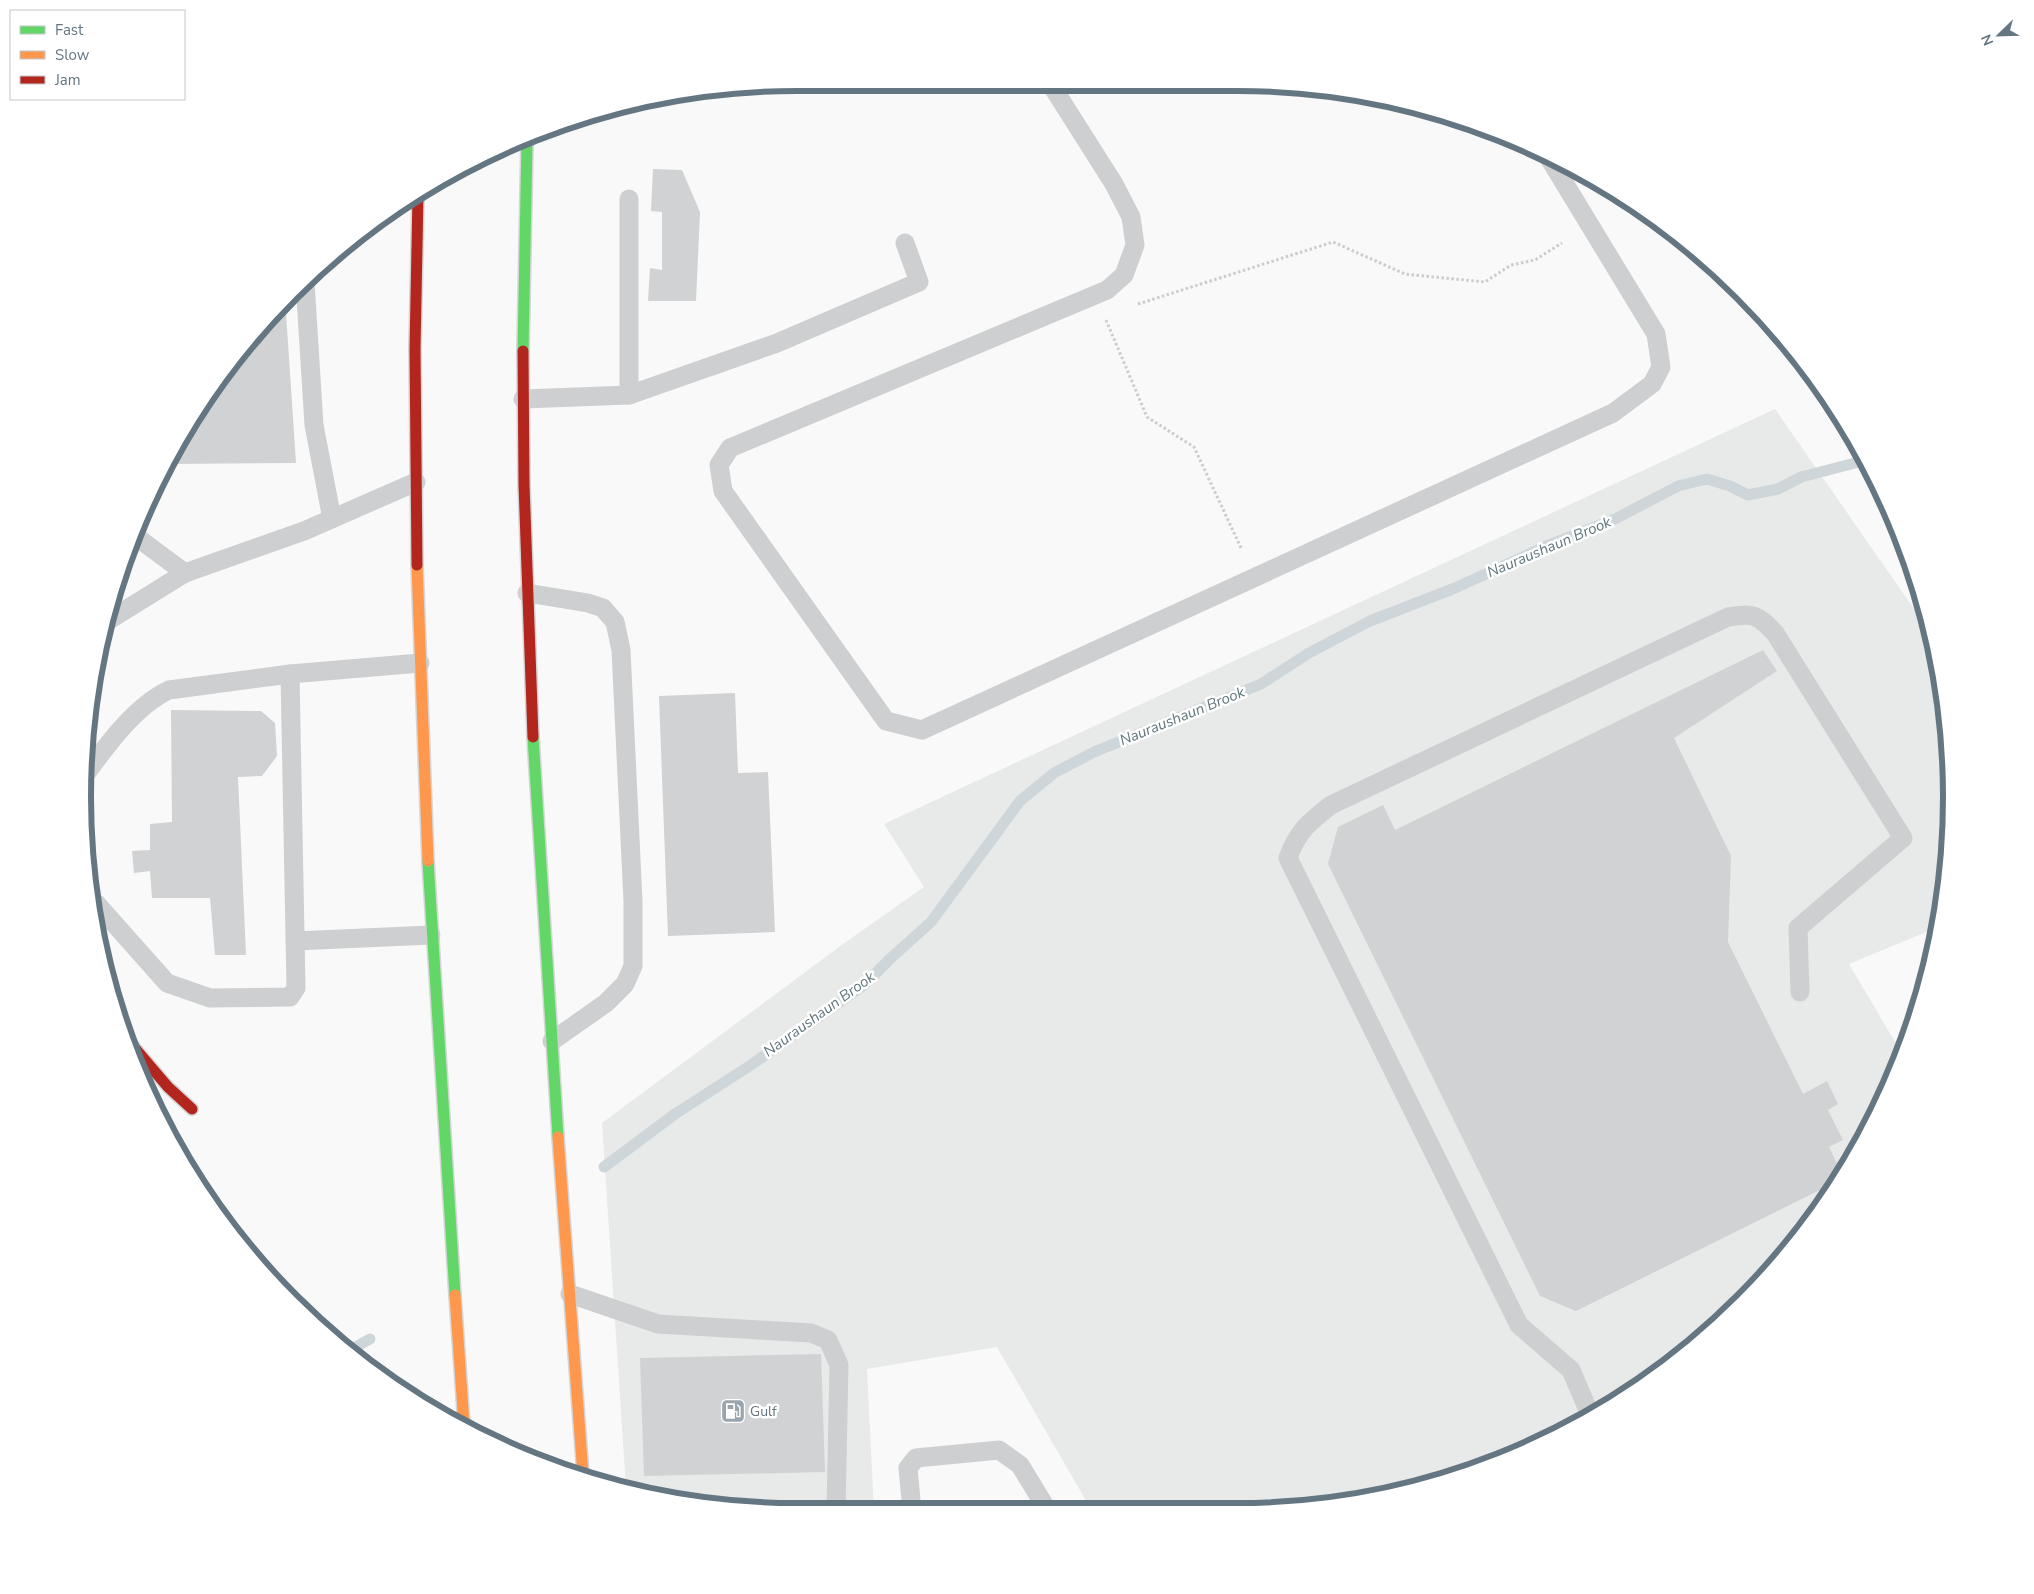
<svg xmlns="http://www.w3.org/2000/svg" width="2034" height="1594" font-family="'Nunito Sans',sans-serif">
  <style>
    .built { fill: #e8e9e9 }
    .lines { fill: none; stroke-linecap: round; stroke-linejoin: round }
    .stream { stroke: #ced6d9; stroke-width: 11 }
    .building { fill: #d0d2d3 }
    .fast-casing { stroke: #d5d6d7; stroke-width: 14 }
    .slow-casing { stroke: #d5d6d7; stroke-width: 14 }
    .jam-casing { stroke: #d5d6d7; stroke-width: 14 }
    .path { stroke: #cbcccd; stroke-width: 3; stroke-dasharray: 2.5 2.5; stroke-linecap: butt }
    .lane { stroke: #cecfd0; stroke-width: 19 }
    .fast { stroke: #63d668; stroke-width: 11 }
    .slow { stroke: #ff974d; stroke-width: 11 }
    .jam { stroke: #b3261e; stroke-width: 11 }
    .labels { text-anchor: middle; dominant-baseline: central; stroke-width: 5; stroke-linejoin: round; paint-order: stroke }
    .poi-label { font-size: 14px; fill: #657683; stroke: #fff; text-anchor: start }
    .water-label { font-size: 15px; font-style: italic; fill: #60757c; stroke: #fff }
    .rim { fill: none; stroke: #657683; stroke-width: 6 }
  </style>
  <rect width="100%" height="100%" fill="#f9f9f9"/>
  <polygon class="built" points="1775,409 1928,629 1945,703 1950,843 1936,928 1849,964 1901,1052 1878,1113 1804,1232 1708,1334 1594,1416 1466,1474 1284,1510 1092,1511 997,1347 867,1369 874,1511 797,1511 658,1498 626,1488 602,1123 843,944 924,887 884,824"/>
  <g class="lines">
    <g class="stream">
      <polyline points="604,1167 675,1114 751,1065 864,985 892,957 931,922 1020,801 1054,773 1094,752 1261,684 1309,653 1370,621 1455,588 1551,544 1615,519 1678,486 1707,479 1730,486 1748,495 1778,489 1801,477 1859,462 1864,459"/>
      <polyline points="350,1350 370,1339"/>
    </g>
  </g>
  <g class="building">
    <polygon points="653,169 682,170 700,212 696,301 648,301 650,268 662,270 662,212 651,211"/>
    <polygon points="286,313 296,463 168,464 178,440 275,314"/>
    <polygon points="1763,650 1777,671 1674,738 1731,856 1728,942 1803,1094 1827,1081 1838,1104 1828,1110 1843,1140 1829,1147 1841,1172 1834,1183 1576,1311 1540,1296 1328,864 1338,827 1383,805 1395,830"/>
    <polygon points="735,693 738,773 768,772 775,932 668,936 659,696"/>
    <polygon points="171,710 261,711 275,723 277,756 262,776 238,777 246,955 215,955 210,898 152,898 150,871 134,873 132,851 150,850 150,824 172,822"/>
    <polygon points="821,1354 825,1472 644,1476 640,1358"/>
  </g>
  <g class="lines">
    <defs>
      <g id="fast">
        <polyline points="523,351 527,142"/>
        <polyline points="533,737 558,1137"/>
        <polyline points="428,861 455,1295"/>
      </g>
      <g id="slow">
        <polyline points="417,565 428,861"/>
        <polyline points="558,1137 583,1475"/>
        <polyline points="455,1295 464,1425"/>
      </g>
      <g id="jam">
        <polyline points="523,351 524,484 533,737"/>
        <polyline points="417,565 415,349 418,195"/>
        <polyline points="133,1046 168,1087 192,1109"/>
      </g>
    </defs>
    <use href="#fast" class="fast-casing"/>
    <use href="#slow" class="slow-casing"/>
    <use href="#jam" class="jam-casing"/>
    <g class="path">
      <polyline points="1138,304 1333,242 1405,274 1485,282 1511,265 1535,260 1562,243"/>
      <polyline points="1106,320 1147,417 1194,447 1242,550"/>
    </g>
    <g class="lane">
      <polyline points="1050,83 1114,184 1131,217 1135,245 1124,275 1107,290 730,448 719,465 723,491 886,721 922,730 1613,413 1652,384 1661,367 1656,334 1546,153"/>
      <polyline points="305,282 314,425 332,519"/>
      <polyline points="629,395 629,199"/>
      <polyline points="523,399 629,395 777,343 919,282 905,243"/>
      <polyline points="138,538 185,573"/>
      <polyline points="527,593 588,603 603,608 615,622 621,650 633,901 633,966 625,984 606,1003 552,1041"/>
      <polyline points="106,622 185,573 304,531 416,482"/>
      <path d="M 85,775 C 107,745 135,706 169,690 L 290,674 L 420,663"/>
      <polyline points="96,903 167,983 210,998 290,997 296,988 290,674"/>
      <polyline points="295,941 431,935"/>
      <polyline points="570,1294 658,1324 811,1333 828,1340 839,1365 836,1511"/>
      <path d="M 1591,1417 L 1571,1370 L 1519,1325 L 1288,858 C 1297,832 1309,822 1331,805 L 1728,617 C 1753,613 1757,614 1775,633 L 1903,838 L 1798,928 L 1800,992"/>
      <polyline points="912,1511 908,1468 916,1458 999,1450 1020,1465 1048,1511"/>
    </g>
    <use href="#fast" class="fast"/>
    <use href="#slow" class="slow"/>
    <use href="#jam" class="jam"/>
  </g>
  <defs>
    <symbol id="fuel-square" viewBox="-11 -11 22 22"><rect x="-9" y="-9" width="18" height="18" rx="4" fill="#99a4ac" stroke="#fff"/><path d="M-5.5-6h7V0h2V4h1.3V-2.5L3-4.5l.8-.8L6-3V5H2.5V1h-1V6h-7ZM-4.2-4.7v3.2H.2V-4.7Z" fill="#fff"/></symbol>
  </defs>
  <g fill-rule="evenodd">
    <use href="#fuel-square" x="719" y="1397" width="28" height="28"/>
  </g>
  <g class="labels">
    <g class="poi-label">
      <text x="750" y="1411">Gulf</text>
    </g>
    <g class="water-label">
      <text transform="translate(1549 547) rotate(-23)">Nauraushaun Brook</text>
      <text transform="translate(1182 716) rotate(-22)">Nauraushaun Brook</text>
      <text transform="translate(819 1014) rotate(-36)">Nauraushaun Brook</text>
    </g>
  </g>
  <path d="M0 0H2034V1594H0ZM797 91H1237A706 706 0 0 1 1943 797V797A706 706 0 0 1 1237 1503H797A706 706 0 0 1 91 797V797A706 706 0 0 1 797 91Z" fill="#fff" fill-rule="evenodd"/>
  <path class="rim" d="M797 91H1237A706 706 0 0 1 1943 797V797A706 706 0 0 1 1237 1503H797A706 706 0 0 1 91 797V797A706 706 0 0 1 797 91Z"/>
  <rect x="10" y="10" width="175" height="90" fill="#ffffff" stroke="#c1c8cd"/>
  <rect x="20" y="26" width="25" height="8" fill="#63d668" stroke="#c1c8cd"/>
  <text x="55" y="35" font-size="15" fill="#657683">Fast</text>
  <rect x="20" y="51" width="25" height="8" fill="#ff974d" stroke="#c1c8cd"/>
  <text x="55" y="60" font-size="15" fill="#657683">Slow</text>
  <rect x="20" y="76" width="25" height="8" fill="#b3261e" stroke="#c1c8cd"/>
  <text x="55" y="85" font-size="15" fill="#657683">Jam</text>
  <g transform="translate(1999 35) rotate(247)" stroke="#ffffff" stroke-width="4" paint-order="stroke">
  <path d="M0-4L9 19L0 12L-9 19Z" fill="#657683"/>
  <text y="-8" font-size="14" font-weight="bold" text-anchor="middle" fill="#657683">N</text>
  </g>
</svg>
